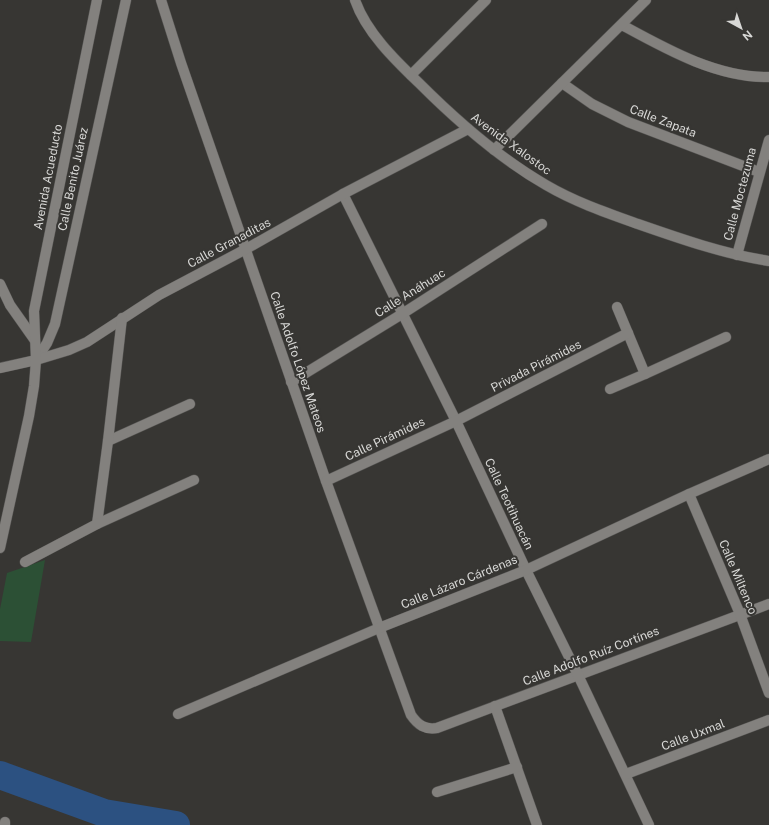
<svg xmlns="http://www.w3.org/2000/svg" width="769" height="825" font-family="'Public Sans',sans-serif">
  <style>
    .green { fill: #2c5035 }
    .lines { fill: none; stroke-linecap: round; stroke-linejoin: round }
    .river { stroke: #2c5181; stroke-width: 28 }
    .street-casing { stroke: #565553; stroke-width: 11 }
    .secondary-casing { stroke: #565553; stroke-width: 11 }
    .street { stroke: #83817e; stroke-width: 10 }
    .secondary { stroke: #83817e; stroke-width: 10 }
    .labels { text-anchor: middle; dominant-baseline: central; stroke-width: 4; stroke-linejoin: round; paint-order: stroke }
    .street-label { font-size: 12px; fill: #d8d8d6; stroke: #373633 }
  </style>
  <rect width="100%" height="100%" fill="#373633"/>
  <polygon class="green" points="45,560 31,642 0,641 0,609 7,573"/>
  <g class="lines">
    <polyline class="river" points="0,775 104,813 176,825"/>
    <defs>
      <g id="street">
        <path d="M 161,0 L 181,63 L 326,481 L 411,715 C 418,725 425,730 437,728 L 769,604"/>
        <path d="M 622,25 C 666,49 717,78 769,77"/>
        <polyline points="411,75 486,0"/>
        <polyline points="562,83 592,104 628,122 759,172"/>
        <polyline points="494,150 646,0"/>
        <polyline points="343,194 456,421 526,570 578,675 649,825"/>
        <polyline points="737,255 769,140"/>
        <polyline points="0,284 10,305 34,339"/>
        <polyline points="617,307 645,374"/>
        <polyline points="36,360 47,343 55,324 126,0"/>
        <polyline points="0,368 36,360 69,350 87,342 159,295 246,249 343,194 468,129"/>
        <polyline points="291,382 402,314 542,224"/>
        <polyline points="610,389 645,374 726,337"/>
        <polyline points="108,441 190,404"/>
        <polyline points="326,481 456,421 628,333"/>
        <polyline points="689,494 740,614 769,693"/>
        <polyline points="97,524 108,441 122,318"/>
        <polyline points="25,562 97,524 194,480"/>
        <polyline points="495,706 537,825"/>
        <polyline points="178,714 379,628 526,570 689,494 769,459"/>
        <polyline points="626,774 769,720"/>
        <polyline points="437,792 517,767"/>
        <polyline points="5,825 5,822"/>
      </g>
      <g id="secondary">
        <path d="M 355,0 C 366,32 395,60 419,83 C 457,121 499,158 546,185 C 575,202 607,213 638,224 C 681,239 724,254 769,261"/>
        <polyline points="0,548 29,416 34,386 36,360 34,311 97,0"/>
      </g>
    </defs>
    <use href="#street" class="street-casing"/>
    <use href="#secondary" class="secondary-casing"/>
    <use href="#street" class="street"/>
    <use href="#secondary" class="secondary"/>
  </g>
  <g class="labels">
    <g class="street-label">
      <text transform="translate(663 121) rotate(21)">Calle Zapata</text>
      <text transform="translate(511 144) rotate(36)">Avenida Xalostoc</text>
      <text transform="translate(48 177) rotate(-79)">Avenida Acueducto</text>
      <text transform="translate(73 179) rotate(-78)">Calle Benito Juárez</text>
      <text transform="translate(740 194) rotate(-75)">Calle Moctezuma</text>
      <text transform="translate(229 243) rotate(-28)">Calle Granaditas</text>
      <text transform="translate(410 293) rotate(-32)">Calle Anáhuac</text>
      <text transform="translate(298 362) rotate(71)">Calle Adolfo López Mateos</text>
      <text transform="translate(536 366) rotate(-27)">Privada Pirámides</text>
      <text transform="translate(385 439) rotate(-25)">Calle Pirámides</text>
      <text transform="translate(509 504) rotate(65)">Calle Teotihuacán</text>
      <text transform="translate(738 577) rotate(67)">Calle Miltenco</text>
      <text transform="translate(459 582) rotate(-22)">Calle Lázaro Cárdenas</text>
      <text transform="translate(591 656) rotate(-21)">Calle Adolfo Ruíz Cortínes</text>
      <text transform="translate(693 735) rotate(-21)">Calle Uxmal</text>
    </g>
  </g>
  <g transform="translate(741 28) rotate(140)" stroke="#373633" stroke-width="3" paint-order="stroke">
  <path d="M0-3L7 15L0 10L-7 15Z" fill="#d8d8d6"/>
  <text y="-6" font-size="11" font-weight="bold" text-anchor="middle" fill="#d8d8d6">N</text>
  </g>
</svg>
